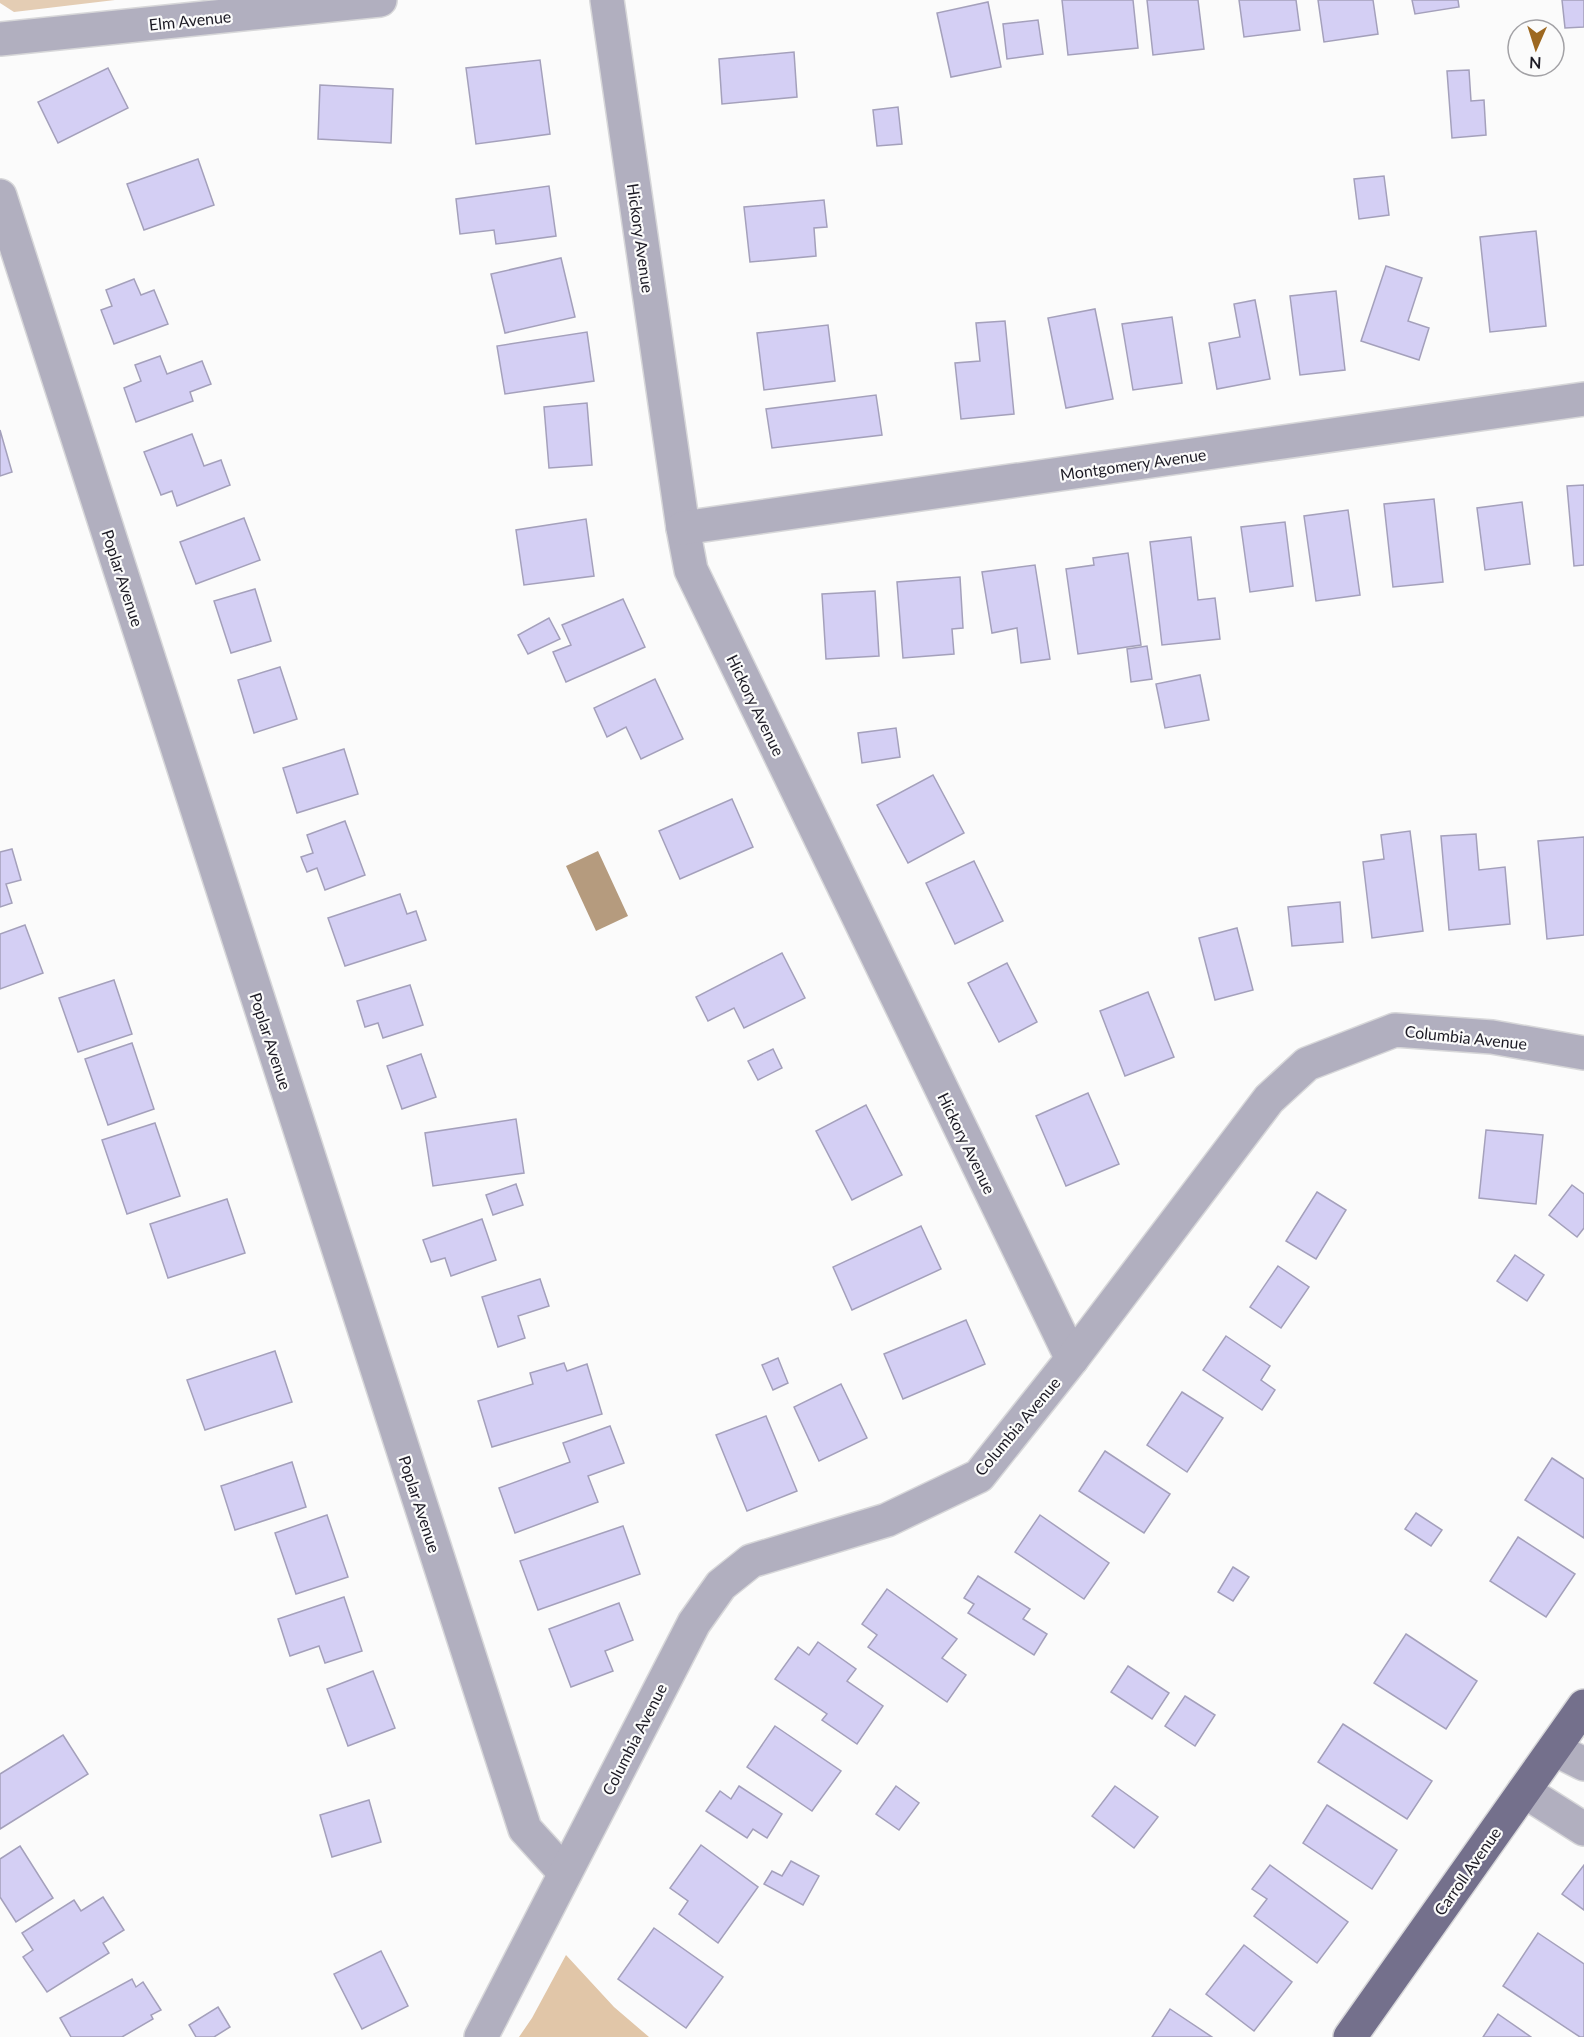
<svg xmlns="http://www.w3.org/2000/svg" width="1584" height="2037" font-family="Lato,sans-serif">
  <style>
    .green { fill: #e4cdb4 }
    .forest { fill: #e1c6a8 }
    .water { fill: #b59b7e }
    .building { fill: #d4cff4; stroke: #a4a0bb; stroke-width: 1.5 }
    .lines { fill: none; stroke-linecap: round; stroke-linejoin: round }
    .minor-casing { stroke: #d7d7d9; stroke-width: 36 }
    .major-casing { stroke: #d7d7d9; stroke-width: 36 }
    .minor { stroke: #b1afbf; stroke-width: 33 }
    .major { stroke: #74708c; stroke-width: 33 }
    .labels { text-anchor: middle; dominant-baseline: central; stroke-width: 4.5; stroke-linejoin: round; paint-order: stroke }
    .street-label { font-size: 16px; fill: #1c1a24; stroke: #fbfbfb }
  </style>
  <rect width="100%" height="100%" fill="#fbfbfb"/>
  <polygon class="green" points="0,0 115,0 14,12 0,3"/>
  <polygon class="forest" points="566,1955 614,2007 649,2037 519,2037 532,2018"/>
  <polygon class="water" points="598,851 628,916 596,931 566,866"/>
  <g class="building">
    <polygon points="1062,0 1133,0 1138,48 1068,55"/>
    <polygon points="1147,0 1198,0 1204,49 1153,55"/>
    <polygon points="1239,0 1296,0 1300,30 1244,37"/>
    <polygon points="1318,0 1373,0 1378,34 1324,42"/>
    <polygon points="1412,0 1458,0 1459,7 1415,14"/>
    <polygon points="1562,0 1584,0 1584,27 1565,28"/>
    <polygon points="988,2 1001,67 951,77 937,13"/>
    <polygon points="1038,20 1043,54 1007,59 1003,24"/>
    <polygon points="794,52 797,97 722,104 719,59"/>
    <polygon points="540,60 550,134 476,144 466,68"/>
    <polygon points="108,68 128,108 58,143 38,102"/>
    <polygon points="1469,70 1471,101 1484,100 1486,135 1452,138 1447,71"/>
    <polygon points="320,85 393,89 391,143 318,139"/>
    <polygon points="898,107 902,144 877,146 873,110"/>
    <polygon points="198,159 214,205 144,230 127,184"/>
    <polygon points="1384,176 1389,215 1359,219 1354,179"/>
    <polygon points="549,186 556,236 496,244 494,230 460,234 456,199"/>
    <polygon points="824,200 827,227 814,228 816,256 750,262 744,207"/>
    <polygon points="1536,231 1546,326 1490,332 1480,237"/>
    <polygon points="561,258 575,317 505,333 491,274"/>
    <polygon points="1386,266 1422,278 1408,321 1429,328 1419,360 1361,341"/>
    <polygon points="134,279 141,295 154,290 168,324 114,344 101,310 112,306 106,290"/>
    <polygon points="1336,291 1345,370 1300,375 1290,296"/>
    <polygon points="1255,300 1270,379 1217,389 1209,343 1240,337 1234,304"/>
    <polygon points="1095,309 1113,399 1066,408 1048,318"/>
    <polygon points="1172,317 1182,383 1133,390 1122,324"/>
    <polygon points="1005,321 1014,414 961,419 955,363 980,361 976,323"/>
    <polygon points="828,325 835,381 764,390 757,333"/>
    <polygon points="587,332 594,381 505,394 497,346"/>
    <polygon points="160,356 167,374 202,361 211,384 190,392 193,401 136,422 124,388 141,381 135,365"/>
    <polygon points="876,395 882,435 772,448 766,409"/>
    <polygon points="587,403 592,465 549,468 544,407"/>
    <polygon points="0,430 12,472 0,476"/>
    <polygon points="192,434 204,466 221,460 230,485 177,506 172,491 161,495 144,452"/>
    <polygon points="1584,485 1584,565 1574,566 1567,486"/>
    <polygon points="1434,499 1443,582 1393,587 1384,504"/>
    <polygon points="1522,502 1530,564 1485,570 1477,508"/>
    <polygon points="1348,510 1360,595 1316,601 1304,516"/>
    <polygon points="244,518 260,560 196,584 180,542"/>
    <polygon points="586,519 594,576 524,585 516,530"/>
    <polygon points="1285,522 1293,586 1250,592 1241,527"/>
    <polygon points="1191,537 1198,600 1215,598 1220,639 1162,645 1150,542"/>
    <polygon points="1128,553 1141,645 1078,654 1066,569 1094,565 1093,558"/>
    <polygon points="1035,565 1050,659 1021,663 1017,628 992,633 982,572"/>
    <polygon points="960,577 963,628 952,629 954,654 903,658 897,582"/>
    <polygon points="255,589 271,641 231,653 214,601"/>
    <polygon points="875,591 879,656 826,659 822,594"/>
    <polygon points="623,599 645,647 566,682 553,652 571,645 562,625"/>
    <polygon points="549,618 560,639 528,654 518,635"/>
    <polygon points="1147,646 1152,679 1131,682 1127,649"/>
    <polygon points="280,667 297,719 254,733 238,680"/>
    <polygon points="1200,675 1209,720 1165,728 1156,684"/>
    <polygon points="655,679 683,739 641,759 626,727 607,737 594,708"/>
    <polygon points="896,728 900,757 862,763 858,733"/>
    <polygon points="344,749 358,794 297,813 283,768"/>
    <polygon points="933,775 964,833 908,863 877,805"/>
    <polygon points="732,799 753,847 680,879 659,831"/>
    <polygon points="345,821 365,875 325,890 317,868 307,872 301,857 313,853 307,835"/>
    <polygon points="1410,831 1423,931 1372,938 1363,862 1384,859 1381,835"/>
    <polygon points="1476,834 1479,870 1505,867 1510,924 1449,930 1441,836"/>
    <polygon points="1584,837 1584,935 1547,939 1538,841"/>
    <polygon points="12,849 21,880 6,884 12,903 0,907 0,852"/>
    <polygon points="974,861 1003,921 955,944 926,883"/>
    <polygon points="400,894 407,914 416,911 426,940 345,966 328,918"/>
    <polygon points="1340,902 1343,942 1292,946 1288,907"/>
    <polygon points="25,925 43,973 0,989 0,934"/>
    <polygon points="1237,928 1253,990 1215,1000 1199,938"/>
    <polygon points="782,953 805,998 744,1028 734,1008 708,1021 696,997"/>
    <polygon points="1007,963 1037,1022 999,1042 968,983"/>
    <polygon points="114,980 132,1034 78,1052 59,998"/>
    <polygon points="410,985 423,1025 383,1038 378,1023 365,1027 357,1001"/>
    <polygon points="1148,992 1174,1057 1125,1076 1100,1011"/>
    <polygon points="132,1043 154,1109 108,1125 85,1059"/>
    <polygon points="773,1049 782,1068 758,1080 748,1061"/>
    <polygon points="421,1054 436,1097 402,1109 387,1066"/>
    <polygon points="1088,1093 1119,1164 1066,1186 1036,1116"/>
    <polygon points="866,1105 902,1175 852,1200 816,1131"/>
    <polygon points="516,1119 524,1173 433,1186 425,1133"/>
    <polygon points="155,1123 180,1196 127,1214 102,1140"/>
    <polygon points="1486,1130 1543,1135 1536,1204 1479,1198"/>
    <polygon points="516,1184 523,1205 493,1215 486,1195"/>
    <polygon points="1572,1185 1584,1194 1584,1228 1577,1237 1549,1215"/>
    <polygon points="1317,1192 1346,1210 1316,1259 1286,1241"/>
    <polygon points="227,1199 245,1253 168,1278 150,1224"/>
    <polygon points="482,1219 496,1260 451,1276 445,1258 431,1262 423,1240"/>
    <polygon points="921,1226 941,1269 852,1310 833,1267"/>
    <polygon points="1515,1255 1544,1275 1527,1301 1497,1281"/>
    <polygon points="1278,1266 1309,1287 1281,1328 1250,1307"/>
    <polygon points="540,1279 549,1306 518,1316 525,1338 498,1347 482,1297"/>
    <polygon points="966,1320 985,1364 903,1399 884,1354"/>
    <polygon points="1226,1336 1270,1366 1261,1380 1275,1390 1262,1410 1203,1370"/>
    <polygon points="275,1351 292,1402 205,1430 187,1380"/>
    <polygon points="778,1358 788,1383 773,1390 762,1365"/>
    <polygon points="564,1363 567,1371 587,1364 602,1414 492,1447 478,1401 533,1384 530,1373"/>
    <polygon points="841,1384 867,1438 819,1461 794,1407"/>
    <polygon points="1182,1392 1223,1418 1187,1472 1147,1445"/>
    <polygon points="766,1416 797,1491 747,1511 716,1435"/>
    <polygon points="610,1426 624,1463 588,1476 598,1502 515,1533 499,1488 570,1462 563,1443"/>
    <polygon points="1105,1451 1170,1494 1144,1533 1079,1491"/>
    <polygon points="1552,1458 1584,1479 1584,1538 1525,1500"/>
    <polygon points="292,1462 306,1507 235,1530 221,1486"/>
    <polygon points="1416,1513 1442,1530 1431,1546 1405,1529"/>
    <polygon points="327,1515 348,1577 296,1594 275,1533"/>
    <polygon points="1040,1515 1109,1563 1084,1599 1015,1552"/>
    <polygon points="623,1526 640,1574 538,1610 520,1561"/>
    <polygon points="1518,1537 1575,1574 1546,1617 1490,1581"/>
    <polygon points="1233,1567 1249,1577 1233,1601 1218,1592"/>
    <polygon points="978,1576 1030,1609 1023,1619 1047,1634 1034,1655 968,1613 974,1604 964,1598"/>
    <polygon points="887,1589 957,1639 942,1658 966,1675 947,1702 868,1647 877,1635 862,1624"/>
    <polygon points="344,1597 362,1651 325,1663 319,1646 290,1656 278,1619"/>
    <polygon points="619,1603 633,1640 605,1651 613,1671 571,1687 549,1629"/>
    <polygon points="1406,1634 1477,1681 1446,1729 1374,1683"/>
    <polygon points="818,1642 856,1669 847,1681 883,1706 857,1744 822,1720 827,1714 775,1679 798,1647 809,1655"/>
    <polygon points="1128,1666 1169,1693 1152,1719 1111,1692"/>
    <polygon points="373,1671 395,1728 348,1746 327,1689"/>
    <polygon points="1185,1696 1215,1715 1195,1746 1165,1726"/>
    <polygon points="1343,1724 1432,1781 1407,1819 1318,1762"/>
    <polygon points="775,1726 841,1771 812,1811 747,1767"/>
    <polygon points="63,1735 88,1774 0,1829 0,1774"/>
    <polygon points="739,1786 782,1814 767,1838 753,1829 747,1838 706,1811 720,1791 731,1799"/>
    <polygon points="896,1786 919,1803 899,1830 876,1814"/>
    <polygon points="1115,1786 1158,1817 1134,1848 1092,1816"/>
    <polygon points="369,1800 381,1842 332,1857 320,1815"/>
    <polygon points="1327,1805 1397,1850 1372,1889 1303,1843"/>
    <polygon points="701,1845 758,1887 718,1943 679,1914 688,1901 670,1888"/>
    <polygon points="20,1846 53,1898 16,1922 0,1897 0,1859"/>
    <polygon points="791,1861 819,1876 803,1905 764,1884 772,1871 782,1876"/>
    <polygon points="1270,1865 1348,1922 1317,1963 1254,1916 1267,1899 1252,1889"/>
    <polygon points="1584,1865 1584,1910 1562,1894"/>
    <polygon points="103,1897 124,1930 103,1943 109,1953 47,1992 23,1957 33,1950 22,1933 74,1900 81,1911"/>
    <polygon points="654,1928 723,1977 686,2028 618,1979"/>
    <polygon points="1538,1933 1584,1964 1584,2037 1580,2037 1503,1986"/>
    <polygon points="1244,1945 1292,1982 1254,2031 1206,1994"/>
    <polygon points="381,1951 408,2006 362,2029 334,1974"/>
    <polygon points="132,1979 136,1987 143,1982 161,2010 151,2015 153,2019 122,2037 71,2037 60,2018"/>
    <polygon points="218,2007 230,2027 214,2037 196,2037 189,2025"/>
    <polygon points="1170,2009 1212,2037 1152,2037"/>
    <polygon points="1498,2014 1531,2037 1483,2037"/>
  </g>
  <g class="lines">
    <defs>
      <g id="minor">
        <polyline points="607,0 683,528 691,570 1072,1359"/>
        <polyline points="0,39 380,0"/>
        <polyline points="0,196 525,1829 565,1873"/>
        <polyline points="683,528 1584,399"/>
        <polyline points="1554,1749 1584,1764"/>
        <polyline points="1524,1791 1584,1829"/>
        <polyline points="481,2037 694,1623 721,1585 751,1561 887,1520 979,1476 1072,1359 1269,1099 1307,1064 1395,1030 1492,1037 1584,1053"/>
      </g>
      <polyline id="major" points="1350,2037 1584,1706"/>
    </defs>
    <use href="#minor" class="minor-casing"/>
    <use href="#major" class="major-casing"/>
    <use href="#minor" class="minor"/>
    <use href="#major" class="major"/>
  </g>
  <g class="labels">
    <g class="street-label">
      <text transform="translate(190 20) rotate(-6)">Elm Avenue</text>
      <text transform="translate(641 238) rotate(82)">Hickory Avenue</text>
      <text transform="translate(1133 464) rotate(-8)">Montgomery Avenue</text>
      <text transform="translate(123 578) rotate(72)">Poplar Avenue</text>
      <text transform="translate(756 705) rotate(64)">Hickory Avenue</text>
      <text transform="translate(1466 1037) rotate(6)">Columbia Avenue</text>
      <text transform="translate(271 1041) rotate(72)">Poplar Avenue</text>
      <text transform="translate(967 1143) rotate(64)">Hickory Avenue</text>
      <text transform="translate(1017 1426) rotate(-50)">Columbia Avenue</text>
      <text transform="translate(420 1504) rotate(72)">Poplar Avenue</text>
      <text transform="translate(634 1739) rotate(-63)">Columbia Avenue</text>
      <text transform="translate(1467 1871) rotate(-55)">Carroll Avenue</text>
    </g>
  </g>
  <g transform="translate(1536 48) rotate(183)"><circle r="28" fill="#fbfbfb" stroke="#a2a1a5" stroke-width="1.5"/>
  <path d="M0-4.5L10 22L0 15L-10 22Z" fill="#9d6820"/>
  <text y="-9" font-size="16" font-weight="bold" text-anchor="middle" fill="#1c1a24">N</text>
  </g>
</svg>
